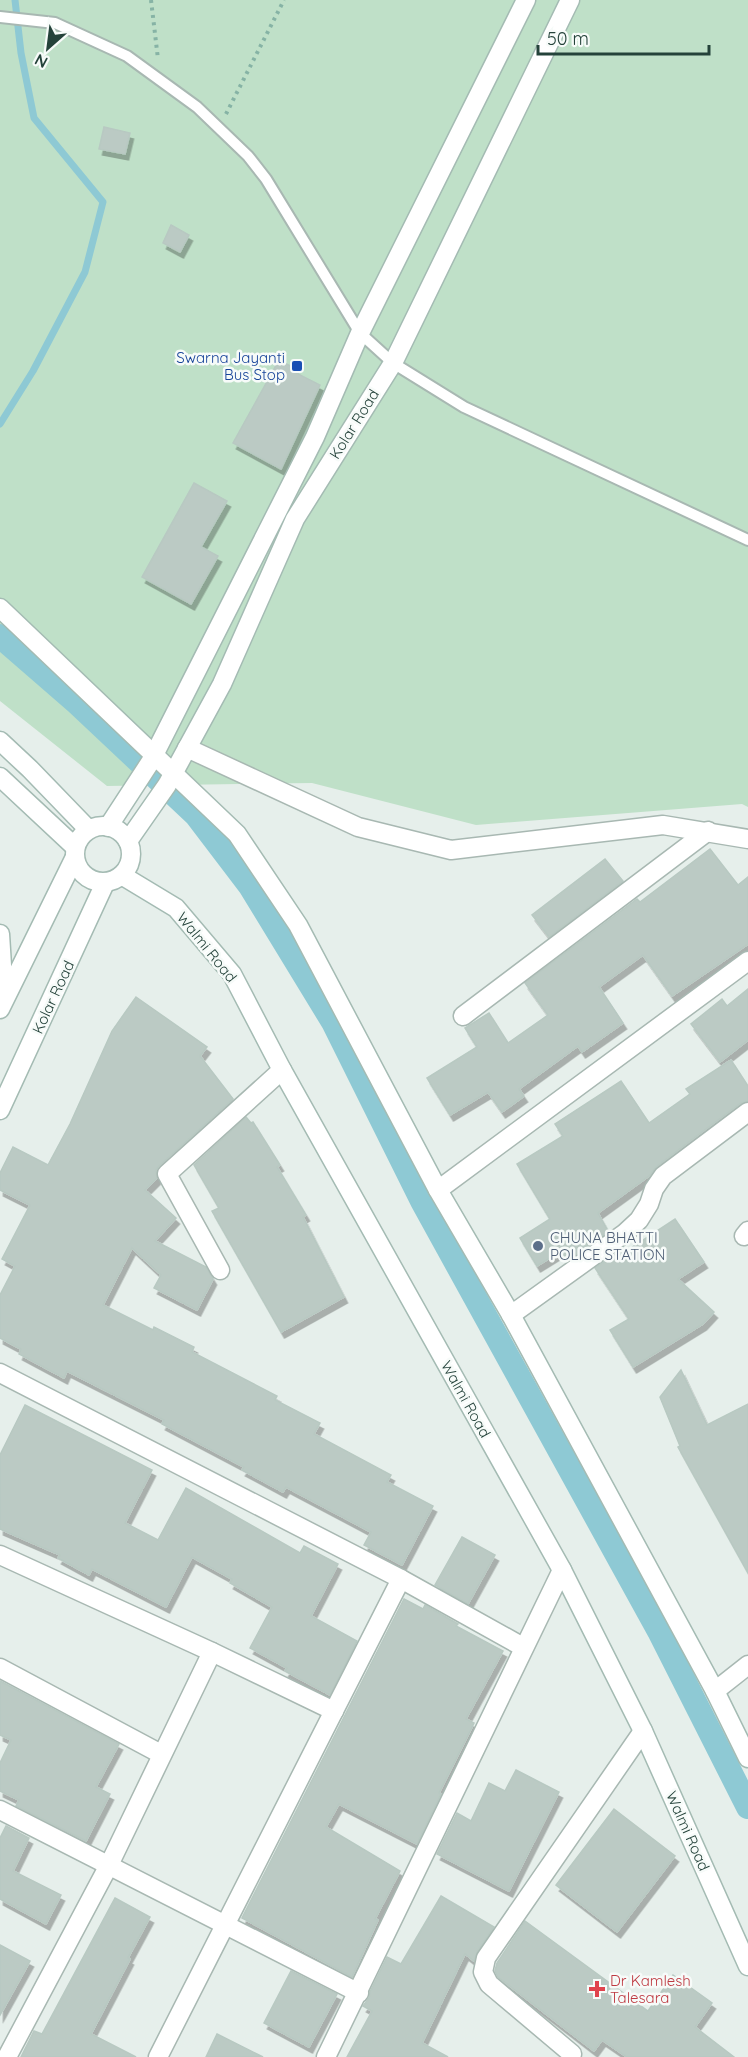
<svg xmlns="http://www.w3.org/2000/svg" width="748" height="2057" font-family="Quicksand,sans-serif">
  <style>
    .green { fill: #bfe0c8 }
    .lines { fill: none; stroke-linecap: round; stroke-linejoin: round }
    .stream { stroke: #8ec9d4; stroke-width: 7 }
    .canal { stroke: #8ec9d4; stroke-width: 24 }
    .building { fill: #bbcac4; stroke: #b8c9c2; stroke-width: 1.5; filter: url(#shadow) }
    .lane-casing { stroke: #a8b8b2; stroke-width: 14 }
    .street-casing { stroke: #a8b8b2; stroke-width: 21 }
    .secondary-casing { stroke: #a4bbb3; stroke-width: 21 }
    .path { stroke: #86b3a5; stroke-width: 4; stroke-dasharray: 3 4.5; stroke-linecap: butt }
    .lane { stroke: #fff; stroke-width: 10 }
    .street { stroke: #fff; stroke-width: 18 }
    .secondary { stroke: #fff; stroke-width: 18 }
    .transit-dot { fill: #1a4fb4; stroke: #f7fbf9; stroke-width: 2 }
    .service-dot { fill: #5c6f8a; stroke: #f7fbf9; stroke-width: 2 }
    .health-dot { fill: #e0444e; stroke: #f7fbf9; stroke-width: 2 }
    .labels { text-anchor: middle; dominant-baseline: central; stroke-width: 5; stroke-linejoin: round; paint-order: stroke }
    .transit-label { font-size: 15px; fill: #164399; stroke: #f7fbf9; text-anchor: end }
    .street-label { font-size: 15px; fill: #24423a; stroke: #f7fbf9 }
    .service-label { font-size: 15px; fill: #4e5e75; stroke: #f7fbf9; text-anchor: start }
    .health-label { font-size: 15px; fill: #be3a42; stroke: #f7fbf9; text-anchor: start }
  </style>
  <defs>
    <filter id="shadow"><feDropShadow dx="3.5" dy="6" stdDeviation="0" flood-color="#0004"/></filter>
  </defs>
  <rect width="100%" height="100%" fill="#e6efeb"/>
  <polygon class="green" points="0,0 748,0 748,807 742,804 476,825 312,783 107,786 0,701"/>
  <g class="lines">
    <polyline class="stream" points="0,424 33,371 85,272 103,202 34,118 21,53 15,0"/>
    <polyline class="canal" points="0,636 77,703 196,815 250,886 333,1022 422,1201 660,1633 748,1807"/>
  </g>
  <g class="building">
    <polygon points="104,127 130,133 125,154 99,149"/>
    <polygon points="171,225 189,235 180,252 163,243"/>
    <polygon points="279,360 296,369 294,372 320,385 281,469 233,443"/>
    <polygon points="194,483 227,501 201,547 218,556 191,604 142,577"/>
    <polygon points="710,849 738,885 748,877 748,944 672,996 643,955 599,987 623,1023 582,1052 578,1046 519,1089 524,1096 502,1112 488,1092 450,1115 427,1078 477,1047 465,1028 489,1013 508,1043 548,1015 525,983 637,899 640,902"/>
    <polygon points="605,859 623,881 549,937 532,915"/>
    <polygon points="748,989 748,1040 720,1062 691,1024 722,999 727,1006"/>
    <polygon points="136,997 207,1047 200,1056 233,1099 159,1166 156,1170 157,1178 145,1190 176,1218 155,1241 206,1267 213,1279 197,1310 154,1288 161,1275 132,1248 103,1305 153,1330 154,1327 194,1347 192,1352 277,1396 275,1400 320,1423 314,1434 391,1475 387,1482 433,1506 402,1565 364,1545 371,1532 286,1487 283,1492 242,1470 244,1467 162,1424 164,1420 67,1371 64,1378 19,1354 21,1349 0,1338 0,1295 15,1266 2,1259 30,1205 0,1190 0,1173 13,1147 48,1165 70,1124 112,1031"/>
    <polygon points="731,1060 748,1086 748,1101 741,1103 706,1129 656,1167 649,1176 598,1213 608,1231 567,1261 561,1251 537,1266 520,1238 550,1219 517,1164 563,1136 555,1124 621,1081 649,1123 690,1094 686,1089"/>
    <polygon points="246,1117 251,1123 253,1122 280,1165 277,1167 306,1215 303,1217 344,1297 281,1332 212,1211 219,1208 194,1165"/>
    <polygon points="675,1219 704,1262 678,1279 714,1312 703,1324 633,1367 610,1330 629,1319 595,1268 620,1251 622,1254"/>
    <polygon points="681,1370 707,1425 748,1404 748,1573 678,1447 680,1446 660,1397"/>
    <polygon points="25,1405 152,1470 125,1523 158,1540 186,1488 300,1553 304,1546 338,1564 311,1616 357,1641 330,1695 285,1671 287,1668 250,1648 272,1607 230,1583 232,1579 192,1557 166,1607 92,1569 89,1575 58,1558 60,1555 0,1529 0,1455"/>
    <polygon points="462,1537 495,1555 468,1604 435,1585"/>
    <polygon points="404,1599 423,1609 425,1605 458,1624 456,1626 503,1651 466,1719 474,1723 439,1793 441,1794 417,1844 339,1804 326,1827 400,1871 375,1919 378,1920 352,1977 242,1918"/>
    <polygon points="0,1681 119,1744 96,1787 110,1794 86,1841 16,1806 19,1800 0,1791 0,1763 11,1740 0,1735"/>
    <polygon points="516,1770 559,1792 509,1891 437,1854 457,1813 471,1821 489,1783 505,1791"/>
    <polygon points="614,1809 675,1856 617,1932 556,1885"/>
    <polygon points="6,1826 29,1838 13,1871 61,1895 46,1924 0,1899 0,1838"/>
    <polygon points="441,1896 494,1927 477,1952 474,1961 465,1954 422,2043 448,2057 347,2057 372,2011 363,2006 369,1998 370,1992 387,1957 401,1964"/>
    <polygon points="115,1898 150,1917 128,1958 130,1959 91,2034 136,2057 21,2057 34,2031 42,2034"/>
    <polygon points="525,1921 648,2011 673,1975 712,2003 695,2027 734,2057 627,2057 602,2040 594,2051 498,1977 495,1971 497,1963"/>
    <polygon points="0,1945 30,1961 0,2015"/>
    <polygon points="291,1971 337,1994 309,2047 264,2023"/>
    <polygon points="217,2034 263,2057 206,2057"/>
  </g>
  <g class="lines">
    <defs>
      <polyline id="lane" points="0,17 55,23 127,56 197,107 248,156 266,179 360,333 393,363 464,407 748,540"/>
      <g id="street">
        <polyline points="187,748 358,827 451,850 663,825 748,839"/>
        <polyline points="463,1016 708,831"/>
        <polyline points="438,1190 748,961"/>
        <polyline points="744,1236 748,1231"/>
        <polyline points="220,1270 167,1174 282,1070"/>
        <polyline points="511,1315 625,1233 639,1220 649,1204 654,1189 663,1176 748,1112"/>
        <polyline points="0,1373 401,1579 523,1647"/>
        <polyline points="0,1555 212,1652 334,1711"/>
        <polyline points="0,1668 161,1754"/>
        <polyline points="715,1691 748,1665"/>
        <polyline points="0,1810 359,1993"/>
        <polyline points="572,2054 489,1984 483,1972 486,1958 643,1731"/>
        <polyline points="7,2057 109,1865 212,1652"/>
        <polyline points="158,2057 401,1579"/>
        <polyline points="326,2057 562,1570"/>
      </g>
      <g id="secondary">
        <polyline points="0,608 237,834 298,925 438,1190 511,1315 715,1691 748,1758"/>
        <polyline points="0,741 30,769 88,829"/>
        <polyline points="0,777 75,847"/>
        <circle cx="103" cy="854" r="28"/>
        <polyline points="108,827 151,761 315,437 360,333 526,0"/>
        <polyline points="128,841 167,785 222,684 295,519 393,363 570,0"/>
        <polyline points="123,876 176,908 232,974 282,1070 562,1570 643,1731 748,1966"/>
        <polyline points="0,934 4,997"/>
        <polyline points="0,1009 74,859"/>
        <polyline points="0,1110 105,883"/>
      </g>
    </defs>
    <use href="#lane" class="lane-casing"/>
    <use href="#street" class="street-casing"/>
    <use href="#secondary" class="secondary-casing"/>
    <g class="path">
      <polyline points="151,0 158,59"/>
      <polyline points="226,114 284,0"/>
    </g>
    <use href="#lane" class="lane"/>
    <use href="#street" class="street"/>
    <use href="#secondary" class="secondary"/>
  </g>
  <rect class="transit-dot" x="291" y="360" width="12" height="12" rx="3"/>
  <circle class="service-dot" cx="538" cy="1246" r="6"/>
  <path class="health-dot" d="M594 1980h6v6h6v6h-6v6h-6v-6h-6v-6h6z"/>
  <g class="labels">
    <g class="transit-label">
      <text x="285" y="357">Swarna Jayanti<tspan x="285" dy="17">Bus Stop</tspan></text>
    </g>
    <g class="street-label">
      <text transform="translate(354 424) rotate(-58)">Kolar Road</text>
      <text transform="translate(207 947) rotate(51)">Walmi Road</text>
      <text transform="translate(53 997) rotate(-65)">Kolar Road</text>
      <text transform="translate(466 1399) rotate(61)">Walmi Road</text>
      <text transform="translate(688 1831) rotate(66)">Walmi Road</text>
    </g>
    <g class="service-label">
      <text x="550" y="1237">CHUNA BHATTI<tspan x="550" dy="17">POLICE STATION</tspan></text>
    </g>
    <g class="health-label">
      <text x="610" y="1980">Dr Kamlesh<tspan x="610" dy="17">Talesara</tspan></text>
    </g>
  </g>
  <g transform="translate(48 48) rotate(208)" stroke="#f7fbf9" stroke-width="4.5" paint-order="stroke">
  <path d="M0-4.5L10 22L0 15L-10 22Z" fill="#24423a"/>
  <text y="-9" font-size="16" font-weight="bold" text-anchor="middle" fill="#24423a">N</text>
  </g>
  <path d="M538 45v9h171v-9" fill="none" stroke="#24423a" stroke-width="3"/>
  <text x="547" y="45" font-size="18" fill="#24423a" stroke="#f7fbf9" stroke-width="4.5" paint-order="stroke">50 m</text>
</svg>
